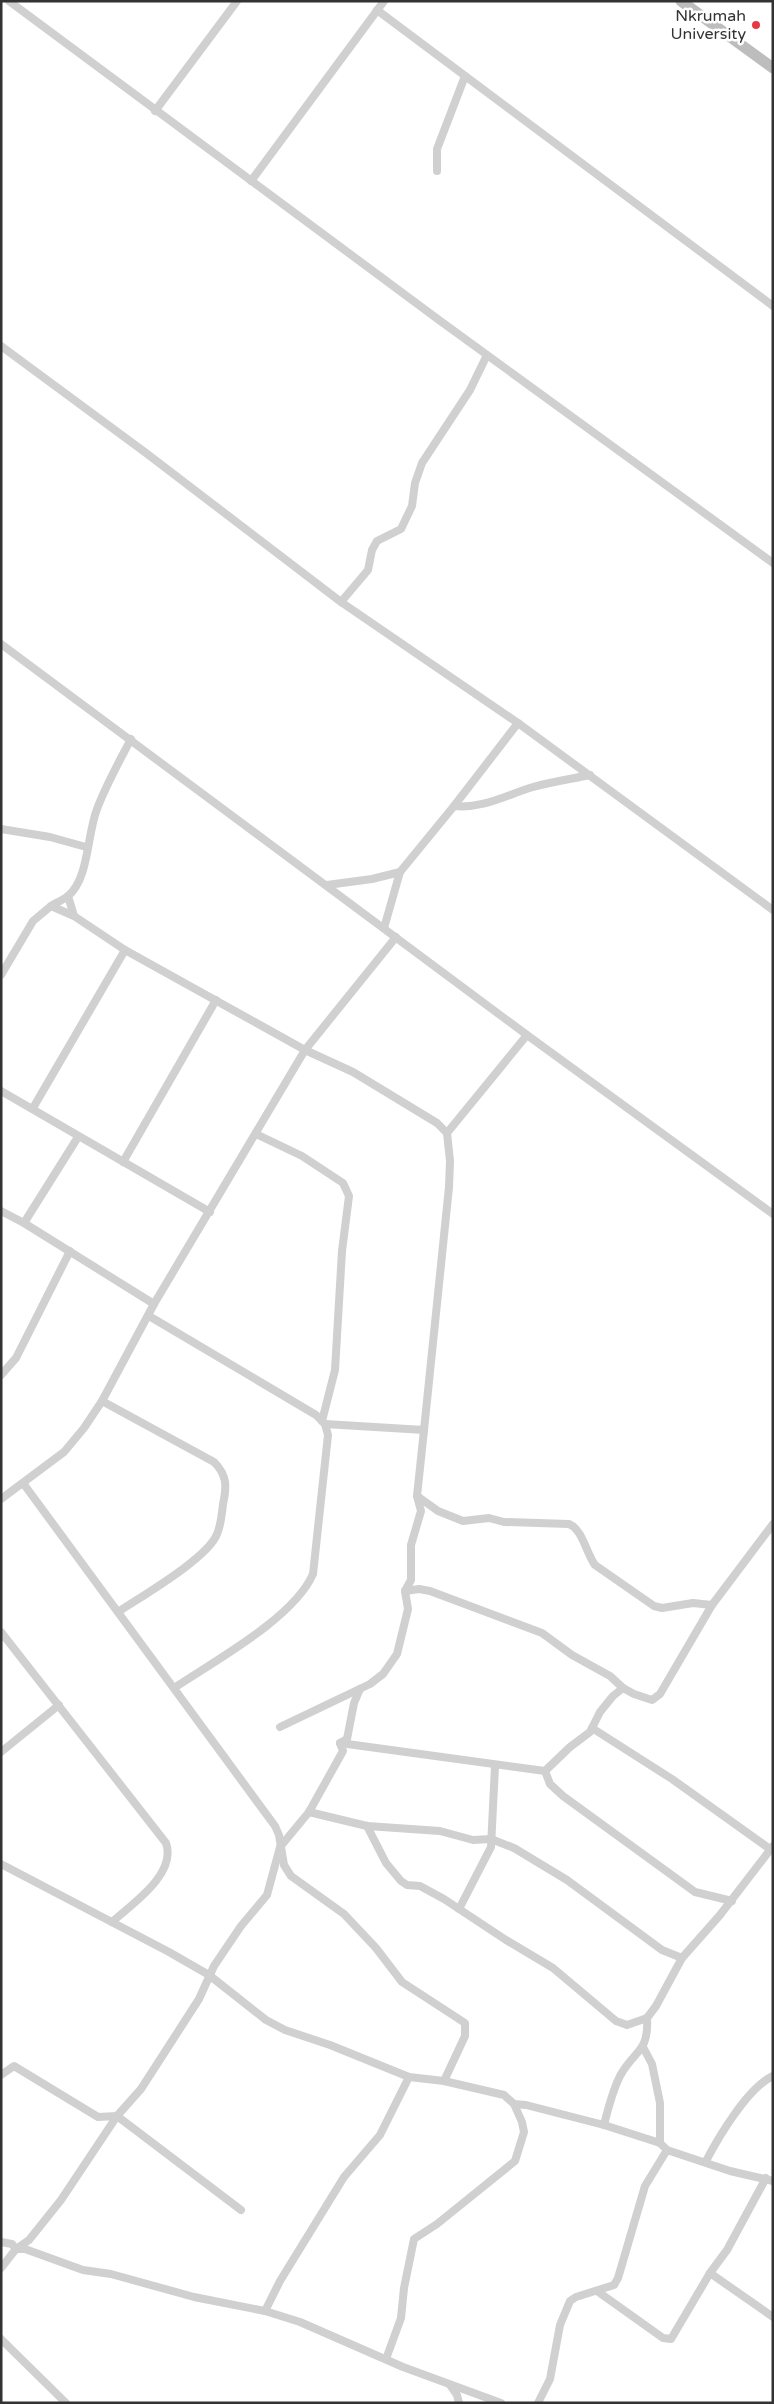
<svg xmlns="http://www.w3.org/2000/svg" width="774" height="2404" font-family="'Varela Round',sans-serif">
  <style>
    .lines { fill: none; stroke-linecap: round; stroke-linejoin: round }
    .street { stroke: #d0d0d0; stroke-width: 8 }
    .secondary { stroke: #bdbdbd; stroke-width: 11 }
    .poi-dot { fill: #e63946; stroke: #fff; stroke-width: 2 }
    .labels { text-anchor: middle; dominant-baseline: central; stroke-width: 5; stroke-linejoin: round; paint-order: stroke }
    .poi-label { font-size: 16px; fill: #333; stroke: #fff; text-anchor: end }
  </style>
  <rect width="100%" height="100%" fill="#fff"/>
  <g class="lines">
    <g class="street">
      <polyline points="9,1 439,320 773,563"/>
      <polyline points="377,10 773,306"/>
      <polyline points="155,111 237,1"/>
      <polyline points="437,171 437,149 465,76"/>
      <polyline points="251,181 384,1"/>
      <polyline points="1,346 146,453 341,602 518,723 773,910"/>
      <polyline points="341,602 368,570 372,550 377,541 401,529 412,506 415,483 422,463 470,390 487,355"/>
      <polyline points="1,644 527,1035 773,1214"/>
      <path d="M 454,806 C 483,809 506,795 533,787 C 551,782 571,779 590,775"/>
      <polyline points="1,829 50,837 86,847"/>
      <polyline points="327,885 372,879 400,872 454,806 518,723"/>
      <polyline points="68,896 74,916"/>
      <path d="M 51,906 C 56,903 63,900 68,896 C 89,879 87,834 97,809 C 106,785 119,762 131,739"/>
      <polyline points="384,928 400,872"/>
      <polyline points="1,975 33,921 51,906 74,916 125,950 305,1050 154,1304 102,1401 84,1428 64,1452 1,1499"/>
      <polyline points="1,1091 210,1212"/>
      <polyline points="33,1108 125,950"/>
      <polyline points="447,1133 527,1035"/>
      <polyline points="256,1134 302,1156 343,1183 349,1196 342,1251 335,1370 322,1421"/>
      <polyline points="123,1162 216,1000"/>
      <polyline points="1,1211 24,1223 154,1304"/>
      <polyline points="24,1223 78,1137"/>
      <path d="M 149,1316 L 316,1415 L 325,1424 L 328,1435 L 313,1574 C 294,1618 214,1661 174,1688"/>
      <polyline points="1,1375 16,1358 70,1251"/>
      <path d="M 102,1401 L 214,1462 C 227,1475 227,1486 223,1504 C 222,1513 221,1525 217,1534 C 208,1558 142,1596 118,1612"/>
      <polyline points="325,1424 424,1430 449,1187 450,1161 447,1133 437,1123 353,1072 305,1050 396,937"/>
      <polyline points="23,1483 275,1826 279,1835 284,1865 291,1876 344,1914 376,1948 402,1982 465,2023 465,2036 444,2081"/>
      <path d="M 417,1496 L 438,1511 L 463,1521 L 489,1518 L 504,1522 L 569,1524 C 583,1530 586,1553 595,1565 L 654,1606 L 662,1608 L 693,1603 L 712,1605"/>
      <path d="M 1,1632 L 166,1843 C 177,1874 132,1904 112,1922"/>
      <polyline points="623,1688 634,1694 652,1700 660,1694 712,1605 773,1524"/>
      <polyline points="280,1727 370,1684 383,1674 397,1654 408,1609 405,1591 411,1580 411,1545 421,1511 417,1496 424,1430"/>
      <polyline points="592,1728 672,1779 770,1849"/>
      <polyline points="340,1743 545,1771 570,1747 590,1732 600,1712 613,1696 623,1688 610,1676 572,1655 542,1633 430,1591 419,1589 405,1591"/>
      <polyline points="1,1752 59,1705"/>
      <polyline points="545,1771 550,1784 563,1796 695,1892 732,1901"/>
      <polyline points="309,1812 367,1826 440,1831 473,1840 491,1839 514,1848 567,1880 662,1950 682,1958"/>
      <polyline points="367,1826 386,1863 401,1881 407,1885 420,1886 444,1899 506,1940 553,1968 616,2021 627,2025 647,2018 656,2006 682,1958 720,1915 773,1846"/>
      <polyline points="1,1864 169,1952 209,1975 266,2020 285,2030 330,2045 409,2077 444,2081 487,2091 504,2095 514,2104 526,2105 604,2125 660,2143 667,2150 730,2171 773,2181"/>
      <polyline points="459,1909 491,1847 495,1766"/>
      <polyline points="643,2047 652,2064 660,2103 660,2143"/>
      <polyline points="1,2075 14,2066 98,2117 117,2116 241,2210"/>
      <path d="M 604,2125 C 608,2109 612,2092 620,2076 C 634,2050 649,2053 647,2018"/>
      <path d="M 706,2161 C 718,2138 748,2087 773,2076"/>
      <polyline points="1,2242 12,2244 16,2249 29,2240 61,2200 117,2116 141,2089 199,1999 214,1966 241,1926 267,1895 280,1847 309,1812 343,1751 340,1743 347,1739 354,1703 360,1689"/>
      <polyline points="1,2268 16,2249 25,2249 83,2270 111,2274 194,2297 265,2311 300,2322 403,2367 501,2403"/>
      <polyline points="710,2273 773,2317"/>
      <polyline points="597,2291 663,2338 671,2339 710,2273 727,2250 766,2178"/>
      <polyline points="265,2311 280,2281 344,2177 380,2135 409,2077"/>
      <polyline points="1,2339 66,2403"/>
      <polyline points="386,2359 401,2318 404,2288 414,2239 437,2224 515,2161 524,2132 522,2122 514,2104"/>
      <polyline points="450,2385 457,2395 459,2403"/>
      <polyline points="538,2403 550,2379 560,2325 570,2301 576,2297 614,2285 618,2278 645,2186 667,2150"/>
    </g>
    <polyline class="secondary" points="681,1 773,68"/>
  </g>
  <circle class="poi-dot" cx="756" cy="25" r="5"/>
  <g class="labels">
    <g class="poi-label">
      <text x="746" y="16">Nkrumah<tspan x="746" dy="18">University</tspan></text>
    </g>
  </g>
  <rect width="774" height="2404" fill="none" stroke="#333333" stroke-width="5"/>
</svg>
